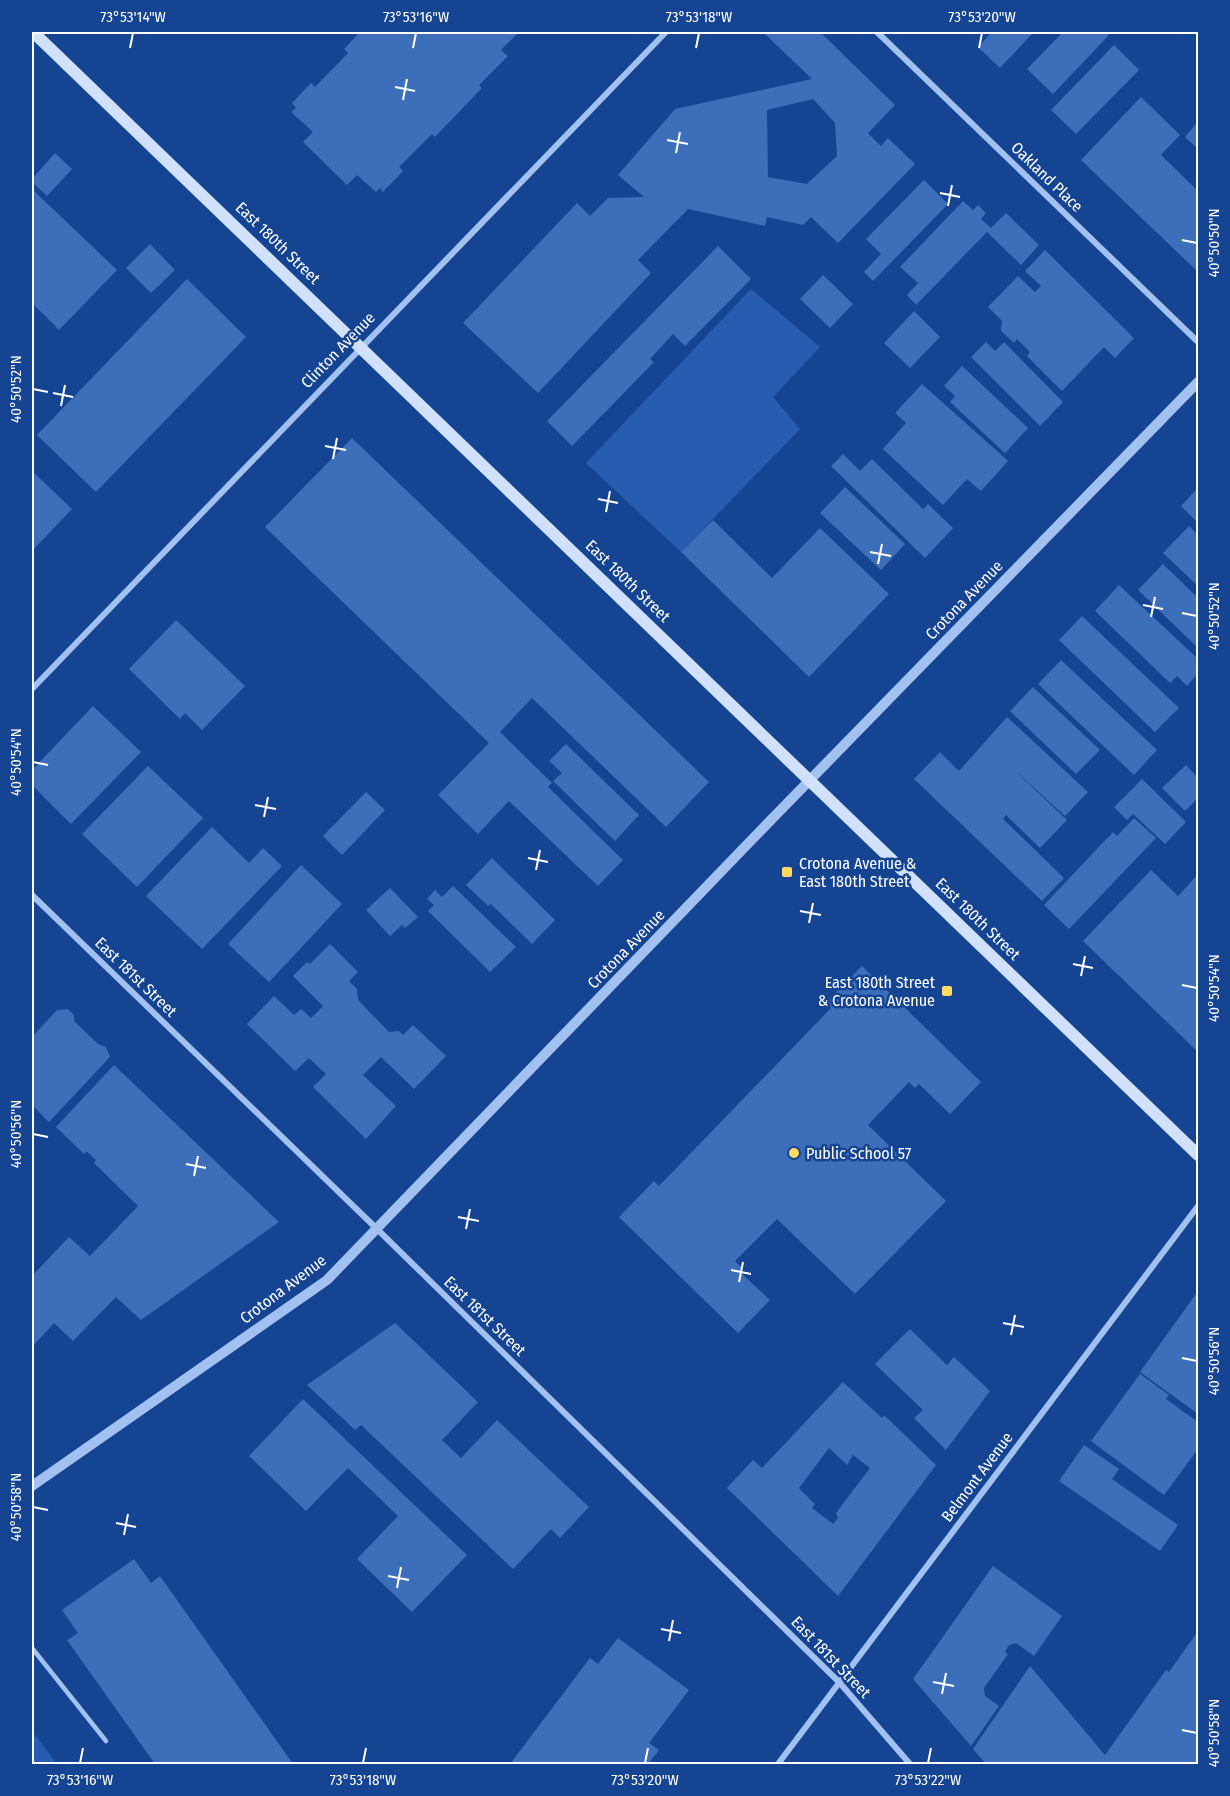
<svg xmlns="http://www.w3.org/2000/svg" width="1230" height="1796" font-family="'Fira Sans Condensed',sans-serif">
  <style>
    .green { fill: #275db1 }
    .building { fill: #3d6eba; fill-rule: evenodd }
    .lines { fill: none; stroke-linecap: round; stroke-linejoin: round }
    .service { stroke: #a2c1f1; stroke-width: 4.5 }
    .minor { stroke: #a2c1f1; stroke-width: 6 }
    .tertiary { stroke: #a2c1f1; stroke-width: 10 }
    .secondary { stroke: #d1e1fc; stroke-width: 12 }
    .ticks { fill: none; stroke: #fff; stroke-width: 2 }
    .poi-dot { fill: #ffdb62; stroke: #154492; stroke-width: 2 }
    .labels { text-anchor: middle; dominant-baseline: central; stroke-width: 5; stroke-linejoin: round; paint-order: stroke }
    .street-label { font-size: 16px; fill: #fff; stroke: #154492 }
    .poi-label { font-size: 16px; fill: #fff; stroke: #154492; text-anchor: start }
    .neatline { fill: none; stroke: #fff; stroke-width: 2 }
    .ticks-label { font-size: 15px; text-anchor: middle; fill: #fff }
  </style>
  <rect width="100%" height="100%" fill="#154492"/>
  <g class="green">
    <polygon points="751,289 820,347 773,397 800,429 681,552 586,463"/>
    <polygon points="32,1731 57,1764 32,1764"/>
  </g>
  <g class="building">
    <polygon points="360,32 519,32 501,50 508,56 479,85 482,88 435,137 432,134 399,167 403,171 383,192 380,188 376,192 357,175 347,185 303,142 313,132 291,112 296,108 292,103 311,83 315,87 348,53 344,49"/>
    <path d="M 763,32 L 820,32 L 895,105 L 868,133 L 881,146 L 888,138 L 915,164 L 838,243 L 811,217 L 803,225 L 767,217 L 765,226 L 688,209 L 638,260 L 651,273 L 538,393 L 463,323 L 577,203 L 590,216 L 608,198 L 644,197 L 618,175 L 675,109 L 812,79 ZM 813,99 L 835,123 L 837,156 L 807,184 L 768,177 L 767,110 Z"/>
    <polygon points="992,32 1034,32 1000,68 978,47"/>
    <polygon points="1063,32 1105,32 1109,35 1053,94 1027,69"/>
    <polygon points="1114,45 1139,70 1076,134 1051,110"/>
    <polygon points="1141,97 1180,135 1161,155 1196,189 1198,186 1198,269 1197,271 1081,160"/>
    <polygon points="1198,121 1198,149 1185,137"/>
    <polygon points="55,153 72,169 47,196 32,182 32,179"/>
    <polygon points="924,180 948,204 873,281 864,272 881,254 866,239"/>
    <polygon points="32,189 117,270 59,330 32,303"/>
    <polygon points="963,201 973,210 978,205 986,213 981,219 991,228 1006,213 1039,245 1021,265 987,232 916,305 907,295 918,283 900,267"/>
    <polygon points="150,244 175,270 151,293 126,268"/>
    <polygon points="718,246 751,279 685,346 673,334 650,359 654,362 572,446 547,421"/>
    <polygon points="1045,250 1134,338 1115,358 1104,347 1062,391 1027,356 1030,352 1017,339 1014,343 1001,331 1002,321 988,307 1018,276 1035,292 1041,286 1025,271"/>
    <polygon points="823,275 853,304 830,328 800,299"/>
    <polygon points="187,279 246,337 96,492 37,435"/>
    <polygon points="914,311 940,337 910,368 884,343"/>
    <polygon points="986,342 995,351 1004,342 1063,402 1040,426 971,357"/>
    <polygon points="962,366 1028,428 1005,453 950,402 955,396 944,386"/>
    <polygon points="922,384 1008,461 981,491 967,479 943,505 883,449 906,423 895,413"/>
    <polygon points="352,438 709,782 666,827 532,698 500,732 552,783 548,787 623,860 598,886 509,801 478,834 438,795 489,743 265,527"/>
    <polygon points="843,454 860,471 872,459 923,509 928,504 953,528 925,558 831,466"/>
    <polygon points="32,471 72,509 32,551"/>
    <polygon points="845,487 905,544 881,570 820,513"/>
    <polygon points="1198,488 1198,523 1181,506"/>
    <polygon points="713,520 772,578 820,528 889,594 809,677 681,552"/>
    <polygon points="1189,526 1198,535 1198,586 1163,553"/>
    <polygon points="1163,564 1198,598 1198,648 1138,590"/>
    <polygon points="1119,585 1198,659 1198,673 1187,686 1177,676 1170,683 1095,611"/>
    <polygon points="1082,616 1179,708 1155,732 1059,640"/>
    <polygon points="176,620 245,686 202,730 185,713 180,719 129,669"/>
    <polygon points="1061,660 1157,750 1134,775 1038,684"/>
    <polygon points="1033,687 1100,750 1076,774 1010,711"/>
    <polygon points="93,706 141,752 71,824 32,785 32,770"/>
    <polygon points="1007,717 1088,792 1065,816 1012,768 1067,820 1040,848 1006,815 1003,819 1064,878 1042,901 914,779 940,752 959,771"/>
    <polygon points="566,744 639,815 615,841 553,781 562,773 549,761"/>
    <polygon points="1186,765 1198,778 1198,798 1185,811 1162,788"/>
    <polygon points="148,766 203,818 137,887 82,834"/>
    <polygon points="1142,779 1186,822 1165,844 1133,814 1127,820 1114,807"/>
    <polygon points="366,792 385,810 342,855 323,836"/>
    <polygon points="1134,818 1156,838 1069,929 1044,905 1113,832 1117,836"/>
    <polygon points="212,827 249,863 263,848 282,866 202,949 146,896"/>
    <polygon points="492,858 555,920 532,944 491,904 488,906 466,885"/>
    <polygon points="301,865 342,904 269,982 228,944"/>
    <polygon points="1151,870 1178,896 1198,874 1198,1052 1083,941"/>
    <polygon points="453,886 516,947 490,972 428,911 434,905 427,899 435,890 442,897"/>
    <polygon points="390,888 418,917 405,928 402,925 390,936 366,910"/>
    <polygon points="330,944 358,972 349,981 357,989 358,1000 389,1032 399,1031 403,1035 413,1025 446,1056 414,1089 381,1057 363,1075 396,1106 366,1139 313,1087 326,1074 309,1058 295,1071 247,1024 274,996 294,1015 301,1009 311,1018 323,1006 293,976 307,962 310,964"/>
    <polygon points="862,966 981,1082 950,1114 919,1084 915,1088 909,1082 868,1125 946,1201 855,1294 777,1219 735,1261 742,1268 739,1271 770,1300 738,1333 619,1217 654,1181 659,1186 831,1008 825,1003"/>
    <polygon points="68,1009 74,1015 74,1021 98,1044 106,1047 110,1057 49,1122 32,1105 32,1037 57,1010"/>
    <polygon points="114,1065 279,1222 141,1320 116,1297 73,1341 54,1323 32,1347 32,1276 69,1237 90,1256 138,1206 94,1163 96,1160 86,1151 84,1154 56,1127"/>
    <polygon points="1198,1291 1198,1414 1140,1372"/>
    <polygon points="395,1323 478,1402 442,1440 461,1458 497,1420 589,1507 560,1538 551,1529 513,1569 361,1425 355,1430 307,1385"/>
    <polygon points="910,1329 947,1365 954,1357 990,1391 946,1450 914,1418 923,1410 875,1364"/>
    <polygon points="1140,1374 1169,1395 1166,1399 1198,1422 1198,1449 1164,1495 1091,1441"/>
    <path d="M 843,1382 L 882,1418 L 884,1415 L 936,1465 L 838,1596 L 727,1488 L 753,1460 L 762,1468 ZM 829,1448 L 847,1465 L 853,1455 L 870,1468 L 836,1513 L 838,1518 L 833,1524 L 812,1508 L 815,1504 L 799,1488 Z"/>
    <polygon points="303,1399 467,1555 412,1612 357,1559 398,1516 348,1468 306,1511 249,1456"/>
    <polygon points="1084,1445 1119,1469 1112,1479 1178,1525 1160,1551 1059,1481"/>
    <polygon points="134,1559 151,1583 160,1576 293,1764 155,1764 67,1640 78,1633 62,1610"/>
    <polygon points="993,1566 1062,1616 1034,1656 1016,1643 1009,1645 1005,1652 1008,1654 984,1688 985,1696 999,1706 971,1746 913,1679"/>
    <polygon points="1198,1631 1198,1764 986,1764 973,1749 1030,1666 1105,1755 1166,1670 1169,1672"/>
    <polygon points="618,1638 689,1690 649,1743 659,1750 648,1764 510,1764 590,1658 598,1664"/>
  </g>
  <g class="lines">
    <polyline class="service" points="32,1648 106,1741"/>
    <g class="minor">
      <polyline points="877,32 1198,342"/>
      <polyline points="32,689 666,32"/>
      <polyline points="32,895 376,1228 839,1682 910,1764"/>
      <polyline points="778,1764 1198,1206"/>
    </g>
    <polyline class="tertiary" points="32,1486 327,1280 767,824 1198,382"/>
    <polyline class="secondary" points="33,32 1198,1155"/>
  </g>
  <path class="ticks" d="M 130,48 L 133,33M 413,48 L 416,33M 696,48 L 699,33M 979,48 L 982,33M 395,87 L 415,91M 403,100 L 407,79M 667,140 L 688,144M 676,153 L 680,132M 940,193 L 960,197M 948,206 L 952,185M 1182,240 L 1197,243M 33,389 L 48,392M 53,393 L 73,397M 61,406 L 65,385M 325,446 L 346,450M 333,459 L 337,438M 598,499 L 618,503M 606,512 L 610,491M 870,552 L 891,556M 878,564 L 882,544M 1143,605 L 1163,609M 1182,613 L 1197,616M 1151,617 L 1155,597M 33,762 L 48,765M 255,805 L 276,809M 264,817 L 268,797M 528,858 L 548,862M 536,870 L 540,850M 800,911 L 821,915M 809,923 L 813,903M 1073,964 L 1093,968M 1081,976 L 1085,956M 1182,985 L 1197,988M 33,1134 L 48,1137M 186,1164 L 206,1168M 194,1176 L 198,1156M 458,1217 L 479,1221M 466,1229 L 470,1209M 731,1270 L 751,1274M 739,1282 L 743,1262M 1003,1323 L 1024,1327M 1011,1335 L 1015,1315M 1182,1358 L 1197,1361M 33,1507 L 48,1510M 116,1523 L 136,1527M 124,1535 L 128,1514M 388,1576 L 409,1580M 397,1588 L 401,1567M 661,1629 L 681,1633M 669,1641 L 673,1620M 933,1682 L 954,1686M 942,1694 L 946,1673M 1182,1730 L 1197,1733M 80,1763 L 83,1748M 363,1763 L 366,1748M 645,1763 L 648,1748M 928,1763 L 931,1748"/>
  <g class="poi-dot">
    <rect x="781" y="866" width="12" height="12" rx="3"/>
    <rect x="941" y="985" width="12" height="12" rx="3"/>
    <circle cx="794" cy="1153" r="6"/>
  </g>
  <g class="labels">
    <g class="street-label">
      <text transform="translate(1047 177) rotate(44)">Oakland Place</text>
      <text transform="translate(278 243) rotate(44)">East 180th Street</text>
      <text transform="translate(338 350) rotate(-46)">Clinton Avenue</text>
      <text transform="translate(628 581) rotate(44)">East 180th Street</text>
      <text transform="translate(964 600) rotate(-46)">Crotona Avenue</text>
      <text transform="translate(978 919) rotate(44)">East 180th Street</text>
      <text transform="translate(626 949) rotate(-46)">Crotona Avenue</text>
      <text transform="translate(136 977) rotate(44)">East 181st Street</text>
      <text transform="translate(283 1289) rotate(-37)">Crotona Avenue</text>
      <text transform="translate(485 1316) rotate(44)">East 181st Street</text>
      <text transform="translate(977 1477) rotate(-53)">Belmont Avenue</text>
      <text transform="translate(831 1657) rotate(46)">East 181st Street</text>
    </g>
    <g class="poi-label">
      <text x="799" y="863">Crotona Avenue &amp;<tspan x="799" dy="18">East 180th Street</tspan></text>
      <text x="935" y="982" text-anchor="end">East 180th Street<tspan x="935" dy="18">&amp; Crotona Avenue</tspan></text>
      <text x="806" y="1153">Public School 57</text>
    </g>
  </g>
  <rect width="1230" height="1796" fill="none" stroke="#154492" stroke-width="66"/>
  <rect x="33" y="33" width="1164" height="1730" class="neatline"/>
  <g class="ticks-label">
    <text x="133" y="22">73°53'14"W</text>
    <text x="416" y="22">73°53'16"W</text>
    <text x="699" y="22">73°53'18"W</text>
    <text x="982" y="22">73°53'20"W</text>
    <text transform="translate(1214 243) rotate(-90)" y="5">40°50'50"N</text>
    <text transform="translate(16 389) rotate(-90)" y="5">40°50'52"N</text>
    <text transform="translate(1214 616) rotate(-90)" y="5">40°50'52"N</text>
    <text transform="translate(16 762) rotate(-90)" y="5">40°50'54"N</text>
    <text transform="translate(1214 988) rotate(-90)" y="5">40°50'54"N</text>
    <text transform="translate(16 1134) rotate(-90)" y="5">40°50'56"N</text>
    <text transform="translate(1214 1361) rotate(-90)" y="5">40°50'56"N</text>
    <text transform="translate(16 1507) rotate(-90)" y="5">40°50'58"N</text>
    <text transform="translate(1214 1733) rotate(-90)" y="5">40°50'58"N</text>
    <text x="80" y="1785">73°53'16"W</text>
    <text x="363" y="1785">73°53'18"W</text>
    <text x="645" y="1785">73°53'20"W</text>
    <text x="928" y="1785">73°53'22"W</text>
  </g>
</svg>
